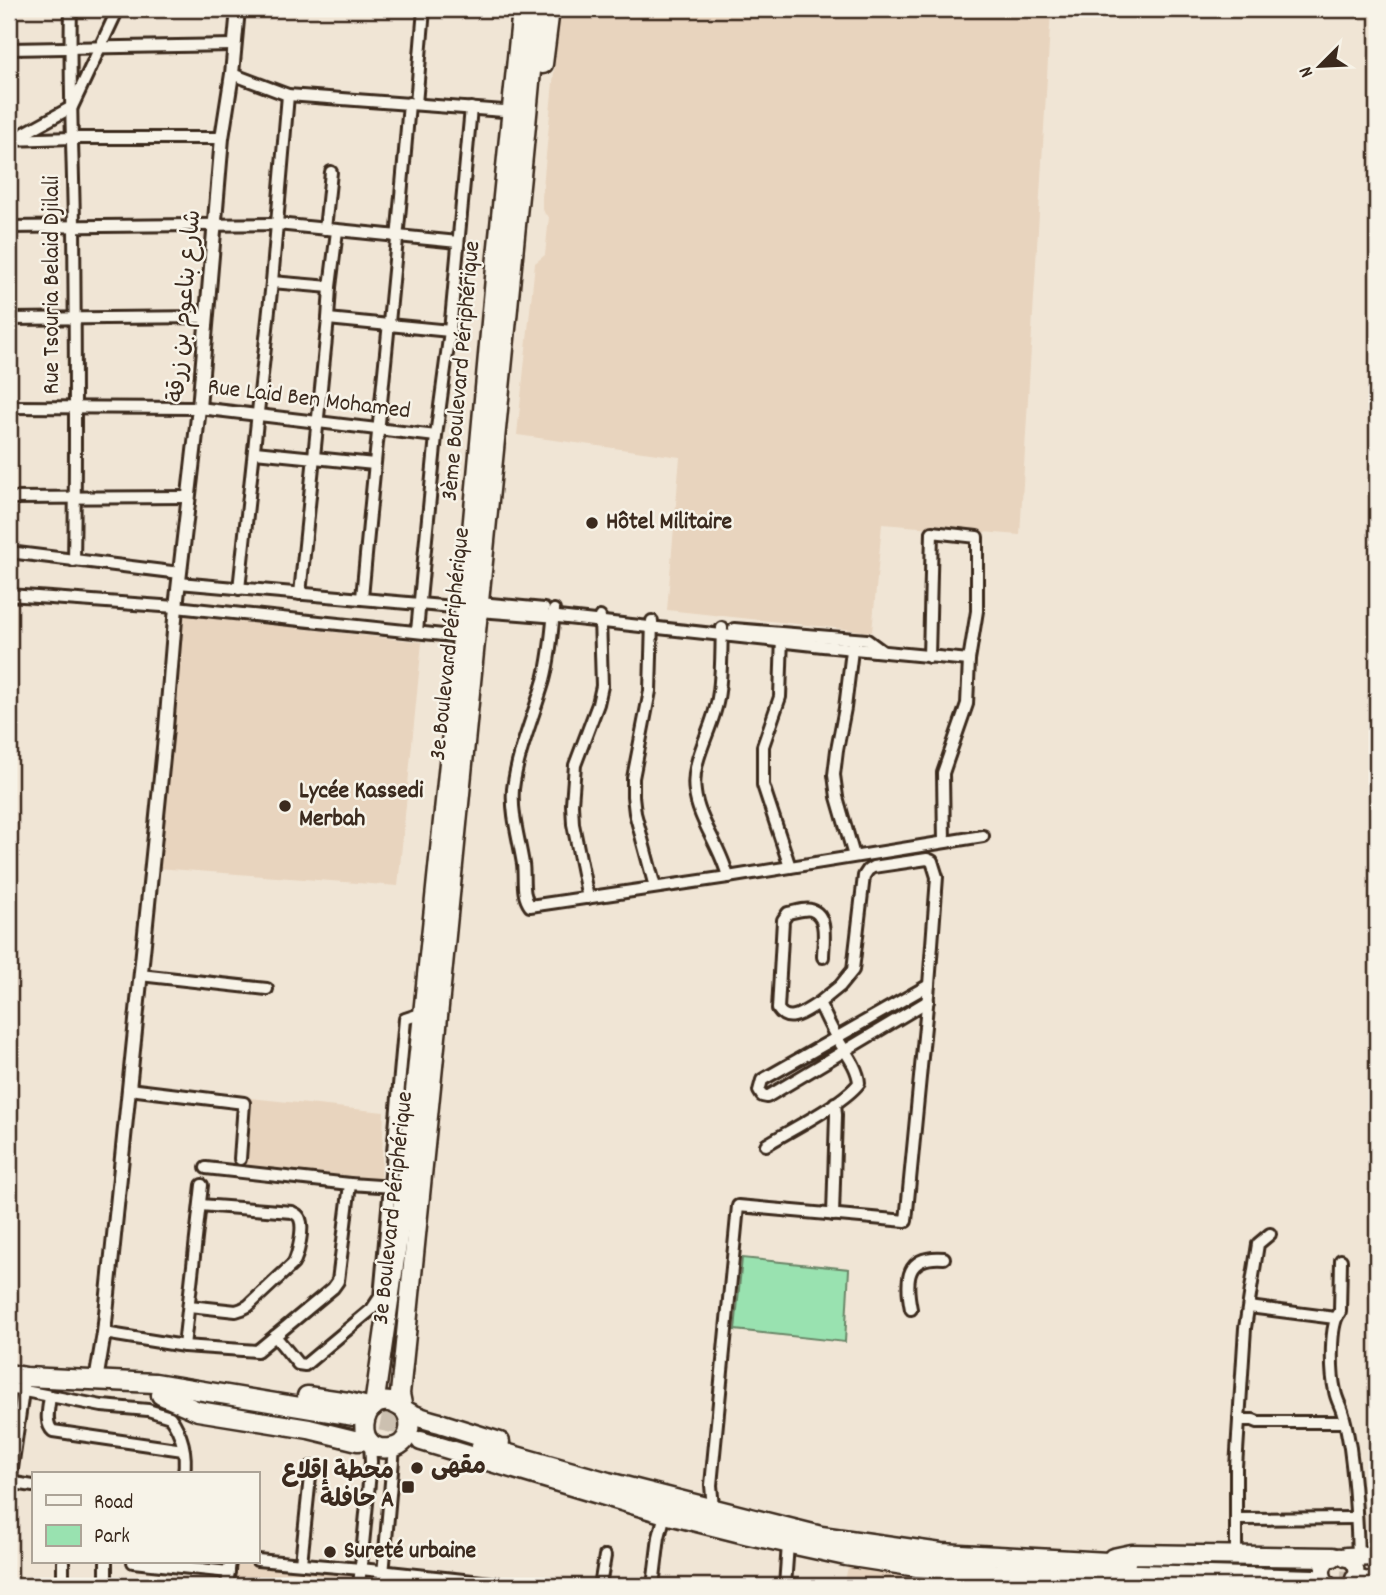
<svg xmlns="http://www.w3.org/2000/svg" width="1386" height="1595" font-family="Dekko,'Playpen Sans Arabic',sans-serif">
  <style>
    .built { fill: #e8d4be }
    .green { fill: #99e2b0; stroke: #6a8667; stroke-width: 2 }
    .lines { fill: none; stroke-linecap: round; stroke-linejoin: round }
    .trunk-tunnel { stroke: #ccc0b0; stroke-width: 18; stroke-dasharray: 18 9; stroke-linecap: butt }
    .minor-casing { stroke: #3b2a1e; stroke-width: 16 }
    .tertiary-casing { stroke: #3b2a1e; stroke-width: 18 }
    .secondary-casing { stroke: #3b2a1e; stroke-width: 19 }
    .trunk-casing { stroke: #3b2a1e; stroke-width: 23 }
    .minor { stroke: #f7f3e8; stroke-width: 10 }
    .tertiary { stroke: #f7f3e8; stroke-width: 12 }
    .secondary { stroke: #f7f3e8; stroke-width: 14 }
    .trunk { stroke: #f7f3e8; stroke-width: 18 }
    .poi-dot { fill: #3b2a1e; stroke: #f7f3e8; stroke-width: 2.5 }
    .labels { text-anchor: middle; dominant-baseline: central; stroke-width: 5; stroke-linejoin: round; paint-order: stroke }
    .street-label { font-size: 24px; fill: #3b2a1e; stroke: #f7f3e8 }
    .poi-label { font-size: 24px; font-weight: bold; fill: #3b2a1e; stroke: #f7f3e8; text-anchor: start }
  </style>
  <rect width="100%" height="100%" fill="#f0e5d5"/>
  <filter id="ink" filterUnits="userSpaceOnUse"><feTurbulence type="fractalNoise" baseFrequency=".0143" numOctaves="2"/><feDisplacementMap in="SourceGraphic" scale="14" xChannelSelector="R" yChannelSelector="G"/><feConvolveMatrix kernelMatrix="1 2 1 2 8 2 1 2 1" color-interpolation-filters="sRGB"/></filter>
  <g filter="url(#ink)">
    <g class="built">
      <polygon points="560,9 1051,9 1020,535 882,524 872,632 667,610 680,457 517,435 535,263 545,255 549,217 545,214 542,207 542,197"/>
      <polygon points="182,615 422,642 398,886 157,868"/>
      <polygon points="250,1098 384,1112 381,1179 243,1165"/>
      <polygon points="234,1563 352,1575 352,1586 232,1586"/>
      <polygon points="848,1567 950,1580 950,1586 844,1586"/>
    </g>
    <polygon class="green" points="742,1258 849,1269 845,1342 735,1330"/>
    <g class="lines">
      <g class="trunk-tunnel">
        <polyline points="354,1416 426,1431"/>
        <polyline points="1314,1579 1365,1580"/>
      </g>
      <defs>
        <g id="minor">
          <path d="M 71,9 C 69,81 73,154 74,226 C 75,338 76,449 74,561"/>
          <polyline points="9,49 234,45"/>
          <polyline points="232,74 288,95 504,111"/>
          <polyline points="416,104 424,9"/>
          <polyline points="14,139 72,107 118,9"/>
          <polyline points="9,140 72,138 222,138"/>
          <polyline points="9,227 277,224 458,242"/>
          <polyline points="325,229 331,172"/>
          <polyline points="272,282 330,287"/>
          <polyline points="9,319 205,317"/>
          <polyline points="328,319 450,331"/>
          <polyline points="9,407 199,408 436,436"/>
          <polyline points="255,452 374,464"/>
          <polyline points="9,498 189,497"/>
          <polyline points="9,552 180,573"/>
          <polyline points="179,583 465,608"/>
          <polyline points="239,589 272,282 288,95"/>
          <polyline points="300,594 328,319 330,287 337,231"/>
          <polyline points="9,595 176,607 462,637"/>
          <path d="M 362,598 C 377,433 396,268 409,103"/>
          <polyline points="480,603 544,609"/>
          <path d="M 554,610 C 552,634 550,657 544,680 C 534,715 517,754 513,789 C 511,814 519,839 523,864 C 525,878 521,894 530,906 L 728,877 L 983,836"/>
          <polyline points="479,611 558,617 823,646 969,660"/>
          <polyline points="652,621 650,691 633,778 633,796 635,813 655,887"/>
          <path d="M 722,628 C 721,651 722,676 718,698 C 713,730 690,760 695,792 C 698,820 721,847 728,877"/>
          <polyline points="734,629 867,640 882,651"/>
          <polyline points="417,631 436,436 450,331 471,108"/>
          <polyline points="782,636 780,697 763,746 763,785 790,867"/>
          <polyline points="853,642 845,708 837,750 834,775 837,797 854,856"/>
          <polyline points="929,657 932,532 977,537 977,611 969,660 967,704 943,773 944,842"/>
          <polyline points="588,898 573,824 572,804 575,765 598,704 602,686 600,617"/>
          <polyline points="140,975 267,989"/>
          <polyline points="928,1001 767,1097 762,1096 759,1091 762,1080 929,985"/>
          <path d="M 819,1003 C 806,1010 789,1026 778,1009 L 783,920 L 788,913 C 795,912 805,908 811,910 C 829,915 823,943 823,957"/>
          <polyline points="129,1089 244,1103 240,1159"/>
          <polyline points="206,1168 350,1184 394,1187"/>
          <polyline points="833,1215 836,1115 835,1103"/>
          <path d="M 1341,1260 L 1340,1312 C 1329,1324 1331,1374 1335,1391 C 1336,1398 1340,1405 1342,1411 C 1346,1423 1348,1437 1350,1448 C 1355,1484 1357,1521 1358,1557"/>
          <path d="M 189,1306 L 236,1311 L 242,1309 L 248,1306 L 293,1264 C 298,1256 304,1228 300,1219 C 298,1214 297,1215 292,1212 L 200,1205"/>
          <polyline points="1249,1307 1335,1318"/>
          <path d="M 911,1309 C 905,1279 906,1255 944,1258"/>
          <polyline points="104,1333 184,1346 257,1351 333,1288 338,1281 350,1184"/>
          <polyline points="275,1336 298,1364 305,1365 372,1309 380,1297 405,1019 423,1013"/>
          <polyline points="184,1346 202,1185"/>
          <path d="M 9,1388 L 102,1406 L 148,1410 L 170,1417 C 182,1433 187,1454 184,1474"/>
          <path d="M 50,1396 C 49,1407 44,1423 53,1431 L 183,1450"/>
          <polyline points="1239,1420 1253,1420 1258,1422 1344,1422"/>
          <polyline points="9,1482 33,1486"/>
          <polyline points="9,1490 24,1384"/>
          <path d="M 713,1508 L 711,1485 L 738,1206 L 906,1221 L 929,985 L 937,877 L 932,861 L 927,859 L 873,867 L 868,870 L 864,876 L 853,970 L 840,986 L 819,1003 C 825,1014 830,1027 837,1038 C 845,1052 858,1067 859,1083 C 843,1104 790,1130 766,1145"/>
          <polyline points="1236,1519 1356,1518"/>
          <polyline points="1236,1555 1236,1467 1245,1328 1258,1244 1270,1234"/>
          <polyline points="257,1560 361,1569 519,1586"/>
          <polyline points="63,1562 63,1586"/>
          <polyline points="133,1562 229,1572"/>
          <polyline points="301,1563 311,1467"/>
          <polyline points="106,1586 106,1562"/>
          <polyline points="227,1586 230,1562"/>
          <polyline points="359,1586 371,1462 370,1441"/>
          <polyline points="382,1586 394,1448"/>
          <polyline points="600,1586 605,1556"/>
          <polyline points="653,1586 659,1537 665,1514"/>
          <polyline points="785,1586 788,1544"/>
          <polyline points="959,1586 960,1570"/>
        </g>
        <polyline id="tertiary" points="96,1381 104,1333 129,1089 166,728 176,607 199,408 222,138 232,74 238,9"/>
        <path id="secondary" d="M 1330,1586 C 1325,1581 1321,1574 1324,1566 C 1335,1542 1372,1565 1349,1586"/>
        <g id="trunk">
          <polyline points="543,64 550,9"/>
          <polyline points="9,1374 26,1377 155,1383 354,1416"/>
          <polyline points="161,1395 198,1411 309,1429 358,1441 368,1440"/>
          <polyline points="307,1396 348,1402 372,1408"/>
          <polyline points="374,1406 405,1188 465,608 497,256 522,9"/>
          <path d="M 403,1409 L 400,1394 C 436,1032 474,670 508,308 C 517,208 529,109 536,9"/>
          <path d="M 405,1411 C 414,1425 409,1446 390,1448 C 347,1454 363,1380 402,1408 C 414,1417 429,1420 443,1424 C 462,1430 481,1436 500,1442"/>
          <polyline points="421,1441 665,1514 749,1535 846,1556 917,1567 1005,1574 1139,1574 1314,1579"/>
          <polyline points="481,1446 608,1482 821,1536 941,1553 1126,1563"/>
          <polyline points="1346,1557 1377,1556"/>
          <polyline points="1113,1558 1132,1554 1333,1557"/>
          <polyline points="1355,1579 1377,1584"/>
        </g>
      </defs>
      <use href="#minor" class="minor-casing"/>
      <use href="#tertiary" class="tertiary-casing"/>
      <use href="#secondary" class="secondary-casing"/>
      <use href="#trunk" class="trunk-casing"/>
      <use href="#minor" class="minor"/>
      <use href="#tertiary" class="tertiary"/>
      <use href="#secondary" class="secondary"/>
      <use href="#trunk" class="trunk"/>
    </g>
  </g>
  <g class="poi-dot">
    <circle cx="592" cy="523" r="7"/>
    <circle cx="285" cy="806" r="7"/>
    <circle cx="417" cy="1468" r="7"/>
    <rect x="401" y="1480" width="14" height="14" rx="3.5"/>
    <circle cx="330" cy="1552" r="7"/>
  </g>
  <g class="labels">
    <g class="street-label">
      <text transform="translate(53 285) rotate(-90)">Rue Tsouria Belaid Djilali</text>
      <text transform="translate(186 306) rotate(-85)">شارع بناعوم بن زرقة</text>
      <text transform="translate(462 371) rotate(-85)">3ème Boulevard Périphérique</text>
      <text transform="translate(309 400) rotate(7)">Rue Laid Ben Mohamed</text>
      <text transform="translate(451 644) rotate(-84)">3e Boulevard Périphérique</text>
      <text transform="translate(394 1208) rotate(-84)">3e Boulevard Périphérique</text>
    </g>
    <g class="poi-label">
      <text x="606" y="523">Hôtel Militaire</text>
      <text x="299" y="792">Lycée Kassedi<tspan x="299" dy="28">Merbah</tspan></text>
      <text x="431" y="1468">مقهى</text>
      <text x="394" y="1473" text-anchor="end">محطة إقلاع<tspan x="394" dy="28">حافلة A</tspan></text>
      <text x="344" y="1552">Sureté urbaine</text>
    </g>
  </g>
  <rect width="1386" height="1595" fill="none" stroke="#f7f3e8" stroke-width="35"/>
  <rect x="18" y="18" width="1351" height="1560" fill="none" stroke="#3b2a1e" stroke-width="2.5" filter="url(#ink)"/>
  <rect x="32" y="1472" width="228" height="91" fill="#f7f3e8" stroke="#aca397" stroke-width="2"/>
  <rect x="46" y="1495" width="35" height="10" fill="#f7f3e8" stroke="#aca397" stroke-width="2"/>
  <text x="94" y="1508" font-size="21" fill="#3b2a1e">Road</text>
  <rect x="46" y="1525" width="35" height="21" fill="#99e2b0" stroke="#aca397" stroke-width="2"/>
  <text x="94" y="1542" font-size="21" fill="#3b2a1e">Park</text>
  <g transform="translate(1320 66) rotate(246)" stroke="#f7f3e8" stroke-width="5" paint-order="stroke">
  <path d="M0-5L12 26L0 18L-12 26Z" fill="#3b2a1e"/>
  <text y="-10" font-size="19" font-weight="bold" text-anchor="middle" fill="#3b2a1e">N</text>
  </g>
</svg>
